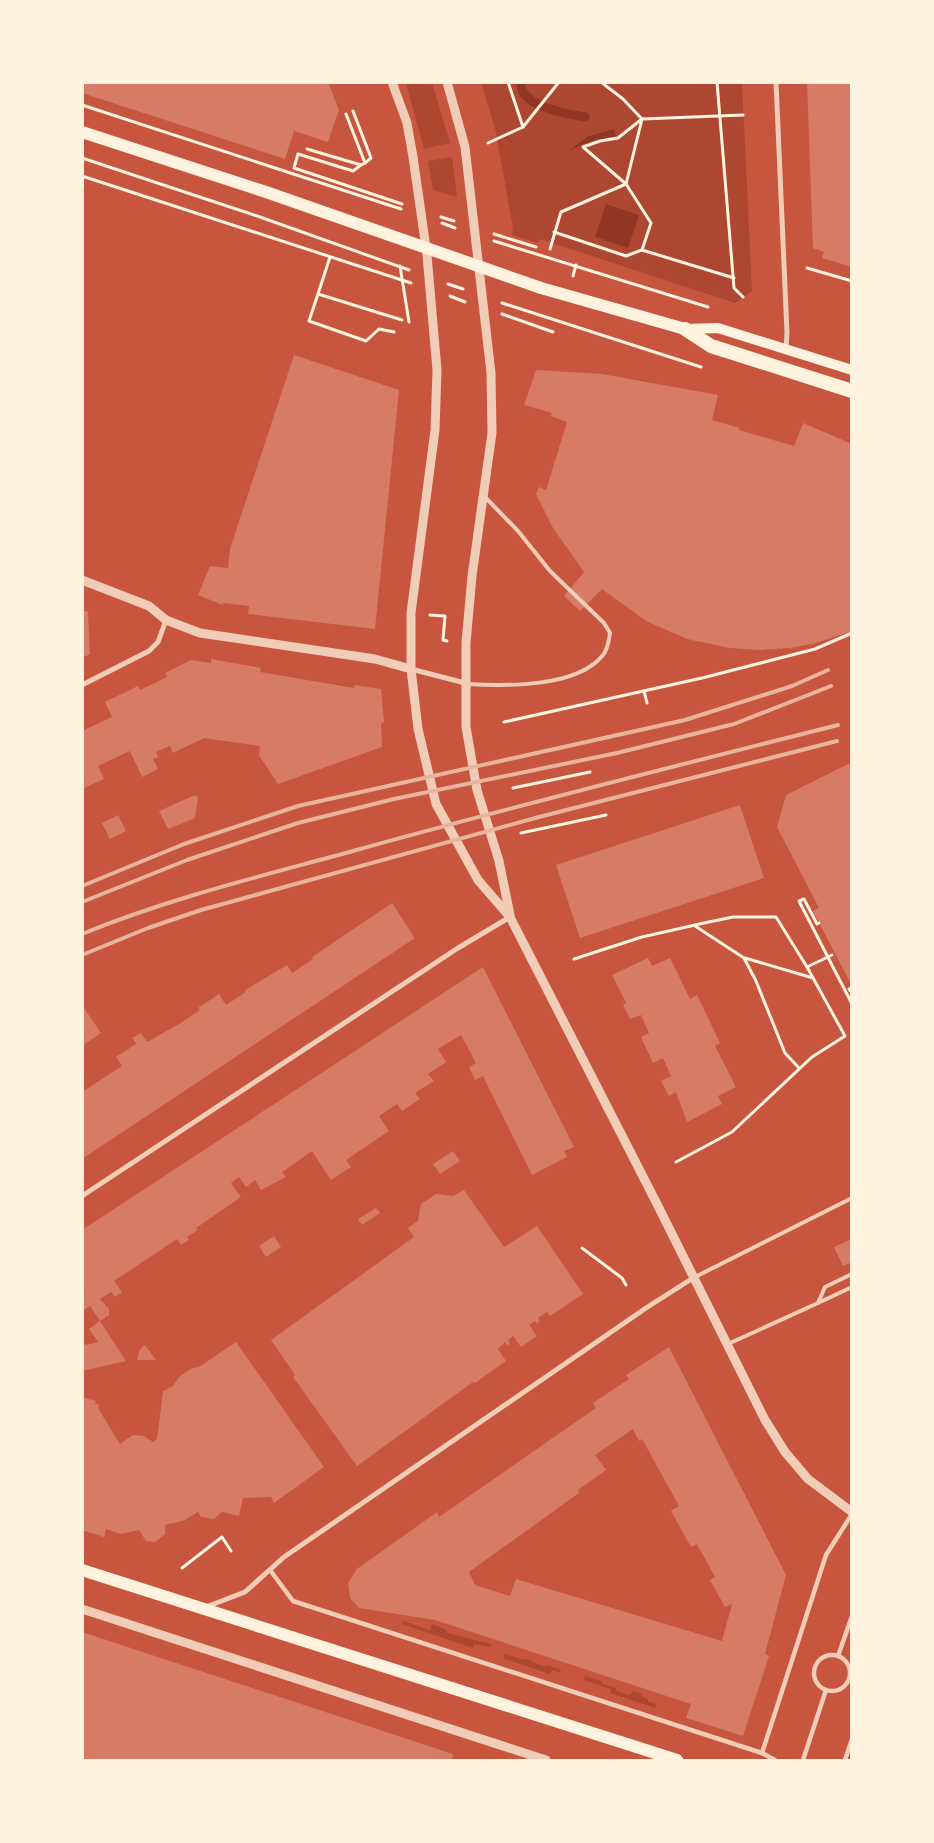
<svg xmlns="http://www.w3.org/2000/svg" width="934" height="1843" font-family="Inter,sans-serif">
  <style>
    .green { fill: #ae4732 }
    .water { fill: #8f3625 }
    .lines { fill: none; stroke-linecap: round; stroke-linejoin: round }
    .stream { stroke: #8f3625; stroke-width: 9 }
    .building { fill: #d67c66; fill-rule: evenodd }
    .path { stroke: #fff3e0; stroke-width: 3 }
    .service { stroke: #f1ccb7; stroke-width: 4 }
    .pedestrian { stroke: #f1ccb7; stroke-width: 4.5 }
    .minor { stroke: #f1ccb7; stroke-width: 5 }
    .tertiary { stroke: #f1ccb7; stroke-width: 9 }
    .secondary { stroke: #fff3e0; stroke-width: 10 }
    .primary { stroke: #fff3e0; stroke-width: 12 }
    .trunk { stroke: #fff3e0; stroke-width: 14 }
    .rail { stroke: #e9b49f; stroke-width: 4 }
  </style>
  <rect width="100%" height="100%" fill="#c8553d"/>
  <g class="green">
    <polygon points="406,83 432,83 450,143 424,149"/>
    <polygon points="481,83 742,83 752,291 735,303 540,239 538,243 512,235 513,228 495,128"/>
    <polygon points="452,157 457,197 433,190 428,161"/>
    <polygon points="403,1621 430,1630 432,1624 447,1630 447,1633 491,1644 491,1647 474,1644 473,1648 402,1624"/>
    <polygon points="505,1654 524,1660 525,1658 545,1667 547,1665 561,1670 560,1673 552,1670 550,1674 503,1658"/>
    <polygon points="585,1676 602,1681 602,1684 616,1688 616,1691 630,1695 632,1691 642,1694 641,1696 648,1699 648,1701 656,1704 655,1708 610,1693 611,1689 584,1680"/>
  </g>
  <g class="water">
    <polygon points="614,129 616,136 585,143 567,152 589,136"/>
    <polygon points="606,204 639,215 628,248 595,237"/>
  </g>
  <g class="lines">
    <path class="stream" d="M 521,82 C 519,107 568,114 585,117"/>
  </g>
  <g class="building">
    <polygon points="82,82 328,82 339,110 328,142 294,131 285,159 82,93"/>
    <polygon points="807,82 852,82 852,267 822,258 824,252 813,248"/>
    <polygon points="294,355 399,390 375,629 248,614 249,606 223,603 223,605 198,595 210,566 228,568 230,549"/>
    <polygon points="536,370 602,374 718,395 712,420 740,428 739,430 794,446 803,423 852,444 852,631 813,644 789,648 759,650 730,648 687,639 646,621 602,589 580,611 564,596 584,572 553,528 536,494 539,487 546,490 567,422 551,416 552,413 524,405"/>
    <polygon points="82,610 88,612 90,654 82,658"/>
    <polygon points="211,659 261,668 260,672 354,688 355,685 381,689 384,722 381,724 382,747 278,784 259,755 260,746 204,738 173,753 170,746 156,752 158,757 153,759 158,769 142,777 130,751 98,766 104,779 82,789 82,731 112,717 105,702 138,686 140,690 167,677 165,673 191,660 211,663"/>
    <polygon points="852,762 852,986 813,911 819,908 777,827 786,795"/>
    <polygon points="195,795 198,797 195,818 168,829 159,811"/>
    <polygon points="740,805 764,878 580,938 556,865"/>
    <polygon points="118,815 126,831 110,839 102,823"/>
    <polygon points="392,903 415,938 82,1159 82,1092 122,1066 116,1057 136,1044 132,1038 141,1033 147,1042 179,1024 200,1010 198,1008 219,994 226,1005 246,992 245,990 287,965 292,973 313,959 312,957"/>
    <polygon points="648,958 652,966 670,958 690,999 697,995 720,1043 715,1046 736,1087 718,1096 722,1104 687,1122 676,1092 669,1096 661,1081 671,1076 663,1058 653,1063 641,1037 649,1033 641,1015 630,1019 623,1005 626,1003 612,975"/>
    <polygon points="483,967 574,1147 564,1151 567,1157 532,1175 483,1076 475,1080 469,1067 476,1063 461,1035 438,1049 446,1062 428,1074 434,1081 415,1093 420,1099 402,1111 397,1104 379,1116 389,1131 346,1160 351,1167 331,1180 312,1151 282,1172 286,1177 261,1190 255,1180 246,1187 239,1177 231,1183 241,1197 196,1228 198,1230 187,1237 189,1240 181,1245 177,1239 114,1281 122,1292 115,1297 111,1292 100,1299 109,1309 109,1315 100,1321 90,1306 82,1311 82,1230"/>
    <polygon points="82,1005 101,1033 82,1046"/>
    <polygon points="453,1151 460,1161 440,1174 433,1164"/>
    <polygon points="464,1190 504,1247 537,1226 583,1294 550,1316 547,1312 538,1318 540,1321 537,1324 535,1321 529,1325 537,1336 521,1347 513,1336 508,1340 510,1344 507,1345 505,1342 498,1349 506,1361 475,1383 473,1382 357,1466 293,1377 295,1375 271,1340 414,1237 408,1228 418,1221 421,1204 436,1194 453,1196"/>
    <polygon points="376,1208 380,1213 362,1225 358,1219"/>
    <polygon points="274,1236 281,1247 266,1257 259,1246"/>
    <polygon points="852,1239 852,1262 843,1266 834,1247"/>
    <polygon points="100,1321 126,1361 82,1371 82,1340 86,1345 98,1342 89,1329"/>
    <polygon points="236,1342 324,1467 274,1503 271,1497 243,1498 239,1516 222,1512 214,1519 201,1517 198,1512 183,1521 165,1525 165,1534 155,1542 146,1541 139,1530 121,1534 106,1529 104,1537 82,1530 82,1399 84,1398 96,1401 95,1404 99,1405 98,1408 120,1444 133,1435 144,1436 153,1442 157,1439 163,1391 173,1386 179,1377 190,1369 199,1367"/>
    <polygon points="145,1345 156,1360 137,1360 139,1351"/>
    <path d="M 669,1347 L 786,1575 L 765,1654 L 769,1656 L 743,1736 L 686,1718 L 691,1704 L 435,1620 L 359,1608 L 350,1598 L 348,1583 L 357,1569 L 437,1512 L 439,1517 L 596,1408 L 593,1403 L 629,1379 L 626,1375 ZM 633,1429 L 639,1441 L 642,1439 L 679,1506 L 671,1511 L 691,1547 L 697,1544 L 715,1577 L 710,1580 L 725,1607 L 732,1604 L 722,1641 L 516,1579 L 510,1596 L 475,1585 L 469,1572 L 579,1493 L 578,1490 L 606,1470 L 595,1455 Z"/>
    <polygon points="82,1632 453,1754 452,1760 82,1760"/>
  </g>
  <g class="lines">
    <g class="path">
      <polyline points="508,82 523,127"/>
      <polyline points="601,82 623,99 642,119"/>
      <polyline points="717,82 734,288 743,297"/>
      <polyline points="82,105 401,209"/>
      <polyline points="353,111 371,158 365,163"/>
      <polyline points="488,143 523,127 559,82"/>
      <polyline points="307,149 361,165 365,163 346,114"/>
      <polyline points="82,158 260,217 409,270"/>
      <polyline points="361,165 353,171 298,154 294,168 402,204"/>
      <polyline points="82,176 411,283"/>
      <polyline points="626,184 642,119"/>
      <polyline points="441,217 454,221"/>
      <polyline points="442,223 455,228"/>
      <polyline points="554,232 626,256 642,250 734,278"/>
      <polyline points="494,234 536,247"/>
      <polyline points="494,241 708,307"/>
      <polyline points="550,249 561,212 626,184"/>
      <polyline points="642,250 651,223 626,184 583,147 600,141 618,138 642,119 743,115"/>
      <polyline points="330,257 318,294 402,320"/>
      <polyline points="400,266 409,322"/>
      <polyline points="807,268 852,281"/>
      <polyline points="573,276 576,265"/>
      <polyline points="448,284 463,289"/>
      <polyline points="318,294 309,321 366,341 379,329 394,332"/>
      <polyline points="450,296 465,302"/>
      <polyline points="502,303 701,367"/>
      <polyline points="502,314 553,332"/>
      <polyline points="430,615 445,616 443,640 447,641"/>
      <polyline points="644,691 647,703"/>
      <polyline points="504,722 702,678 815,649 852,633"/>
      <polyline points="513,788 590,772"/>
      <polyline points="521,833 606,815"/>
      <polyline points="819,923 817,924 804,899 799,901 852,1004"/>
      <polyline points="695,926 744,958 756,981 785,1053 799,1068"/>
      <polyline points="745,958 813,978"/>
      <polyline points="574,959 642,937 704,923 733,917 776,917 807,967 845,1036 812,1057 732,1132 676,1162"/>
      <polyline points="807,967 832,955"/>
      <polyline points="852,988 849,989 852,993"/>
      <polyline points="582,1248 622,1278 626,1285"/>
      <polyline points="182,1568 222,1537 231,1551"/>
    </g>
    <g class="service">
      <path d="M 467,684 C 505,686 577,688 603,655 C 608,649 609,640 610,633 L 604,623 L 550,571 L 518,531 L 484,496"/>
      <polyline points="695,1277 852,1198"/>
      <polyline points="818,1303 852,1287"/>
      <polyline points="728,1344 818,1303 825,1287 852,1274"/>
    </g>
    <g class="pedestrian">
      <polyline points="270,1570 293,1601 762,1753 775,1760"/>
      <circle cx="832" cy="1673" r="18"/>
      <polyline points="838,1656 852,1616"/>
      <polyline points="762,1753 826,1555 852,1514"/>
      <polyline points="803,1760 826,1690"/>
      <polyline points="845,1760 852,1739"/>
    </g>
    <g class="minor">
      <polyline points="776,82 787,333 786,349"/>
      <polyline points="411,669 465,683"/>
      <polyline points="82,685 149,651 158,642 166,620"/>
      <polyline points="82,1196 458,948 510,917"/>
      <polyline points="206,1607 245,1592 284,1557 646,1308 693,1278"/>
    </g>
    <g class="tertiary">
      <polyline points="392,82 407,123 413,157 427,255 437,370 435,430 411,613 411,669 418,729 436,804 478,880 510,917 656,1202 765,1420 785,1452 808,1479 852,1512"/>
      <polyline points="447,82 465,147 491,373 492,433 472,576 466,643 466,727 477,790 499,861 510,915"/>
      <polyline points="82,580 149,606 166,620 200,633 375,659 411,669"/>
      <polyline points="82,1609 546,1760"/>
    </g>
    <polyline class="secondary" points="686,329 718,328 852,370"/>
    <g class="primary">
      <polyline points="82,132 266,192 541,288 685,329"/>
      <polyline points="82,1570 677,1760"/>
    </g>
    <polyline class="trunk" points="685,329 711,346 852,391"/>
    <g class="rail">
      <polyline points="82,886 184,844 298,806 685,720 792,686 828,670"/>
      <polyline points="82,902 187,860 298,823 394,799 617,753 734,724 831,686"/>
      <path d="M 82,934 C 170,898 262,876 353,851 C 514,806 676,766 838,725"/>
      <polyline points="82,955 148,928 201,910 539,817 837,741"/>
    </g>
  </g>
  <rect width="934" height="1843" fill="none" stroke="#fff3e0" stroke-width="168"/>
</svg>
